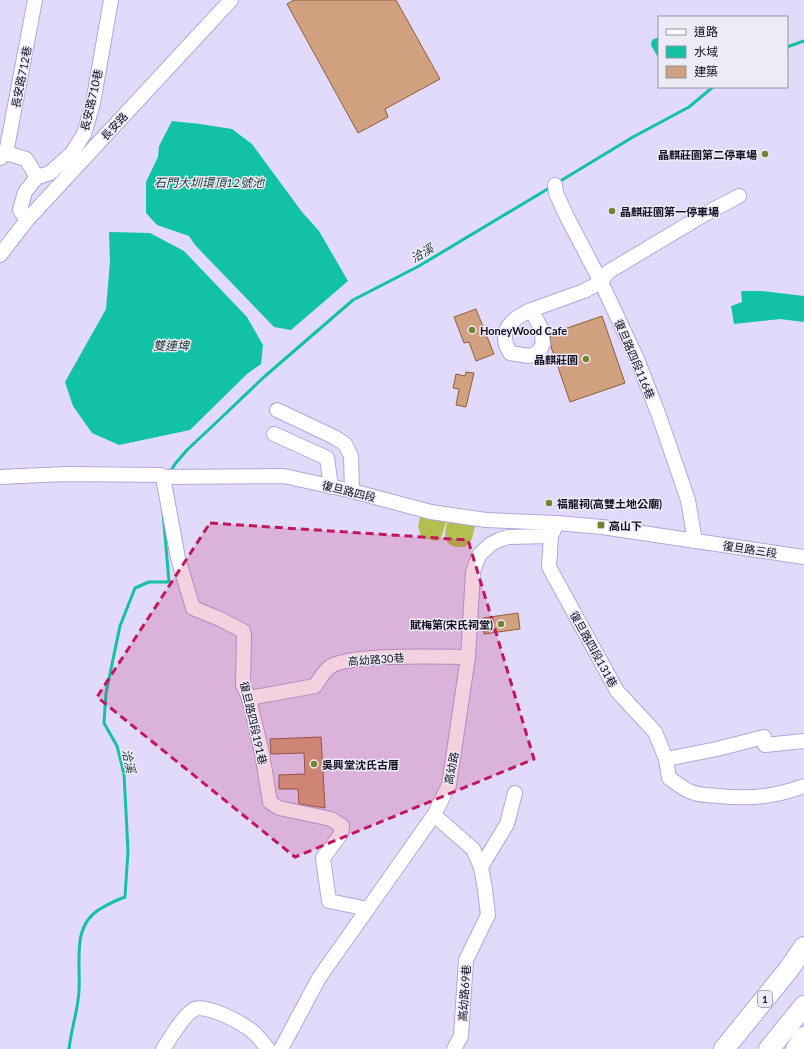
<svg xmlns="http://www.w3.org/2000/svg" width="804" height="1049" font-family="Lato,'Noto Sans TC',sans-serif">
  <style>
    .green { fill: #b1c04e }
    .water { fill: #11c2a4 }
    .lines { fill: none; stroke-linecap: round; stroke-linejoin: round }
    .stream { stroke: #11c2a4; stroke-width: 3 }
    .building { fill: #d1a07e; stroke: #8d5f3f }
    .minor-casing { stroke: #b3a6da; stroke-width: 16 }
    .highway-casing { stroke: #b3a6da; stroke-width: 22 }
    .minor { stroke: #fff; stroke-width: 14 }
    .highway { stroke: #fff; stroke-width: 20 }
    .marked { fill: #c2185b; fill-opacity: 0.2; stroke: #c2185b; stroke-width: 3; stroke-dasharray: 8 5; stroke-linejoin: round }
    .poi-dot { fill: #76812d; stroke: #edebf6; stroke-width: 1.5 }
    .labels { text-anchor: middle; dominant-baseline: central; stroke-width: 3; stroke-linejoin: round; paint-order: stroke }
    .shield { fill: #edebf6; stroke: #555061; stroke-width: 1 }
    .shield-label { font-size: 10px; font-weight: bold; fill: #140e21 }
    .street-label { font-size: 11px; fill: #140e21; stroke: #edebf6 }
    .poi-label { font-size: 11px; font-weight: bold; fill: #140e21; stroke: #edebf6; text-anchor: start }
    .water-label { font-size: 12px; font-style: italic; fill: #1b3a32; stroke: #edebf6 }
  </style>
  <rect width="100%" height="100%" fill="#e2dafb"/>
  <g class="green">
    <polygon points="420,516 446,522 441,538 437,541 424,538 421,536 418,527"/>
    <path d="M 447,522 L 475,526 L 472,539 L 465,547 C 445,548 443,540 447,522 Z"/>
  </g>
  <g class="water">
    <polygon points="659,37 659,59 651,45 652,40"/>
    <polygon points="172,121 200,124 232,129 252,144 302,212 319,231 348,281 291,330 274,327 195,245 189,236 157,225 146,213 146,182 158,157 159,146"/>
    <polygon points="109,232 150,233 184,251 247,317 263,345 261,364 247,374 190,430 119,445 92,433 73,406 65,382 106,309 110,261"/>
    <polygon points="741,291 762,291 804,296 804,322 780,319 734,324 731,306 742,302"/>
  </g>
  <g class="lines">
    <g class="stream">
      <polyline points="787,47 804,41"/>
      <polyline points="557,183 633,137 689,107 713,87"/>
      <polyline points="170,472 175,464 187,450 221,418 264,377 353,300 419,266 551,187"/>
      <path d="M 69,1049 C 71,1030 78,1010 79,991 C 81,963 71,926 100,909 C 108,904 117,900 125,897 L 128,851 L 124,774 L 117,746 L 104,723 L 106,693 L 120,626 L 135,588 L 149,582 L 169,582 L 163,512"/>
    </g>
  </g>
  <g class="building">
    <polygon points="294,0 396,0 440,79 385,109 388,117 358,133 287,4"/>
    <polygon points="476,309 494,354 476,361 469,342 464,343 454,317"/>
    <polygon points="602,316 625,383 570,402 551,347 550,334"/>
    <polygon points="466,372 474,373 466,407 456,405 459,389 453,388 456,374 465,376"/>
    <polygon points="518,613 520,629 484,634 483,618"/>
    <polygon points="321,737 325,808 299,804 298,789 279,789 279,775 305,774 304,753 271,754 270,739"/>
  </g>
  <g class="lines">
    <defs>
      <g id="minor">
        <polyline points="6,153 35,0"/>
        <polyline points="0,158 6,153 26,159 37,177"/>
        <polyline points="555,185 556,193 566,215 601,282 637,359 658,413 688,500 695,541"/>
        <polyline points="27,220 20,210 25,192 37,177 50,173 72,153 84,134 93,103 111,0"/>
        <polyline points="0,255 27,220 231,0"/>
        <path d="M 531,310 L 541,328 L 543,344 L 538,353 L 529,356 L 510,353 C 497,331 511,319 531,310 L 584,291 L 601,282 L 608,272 L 705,214 L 739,196"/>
        <polyline points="277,410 334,437 345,444 351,456 352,491"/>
        <polyline points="274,434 327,458 331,487"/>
        <polyline points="0,477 65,474 161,475 163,477 284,476 352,491 431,512 486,520 557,523 602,527 804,557"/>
        <polyline points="163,477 178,558 193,608 220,619 243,631 244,635 243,685 249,698 262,753 270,802 279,808 331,819 342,826 341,834 323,858 329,901 368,909"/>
        <path d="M 551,536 L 549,567 L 617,691 L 655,732 L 666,759 L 669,778 C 675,782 682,788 689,791 C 699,796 709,795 719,796 C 751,799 773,797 804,786"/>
        <path d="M 249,698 L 315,686 C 319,680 324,671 330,667 C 348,653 441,657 468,657"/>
        <polyline points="765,745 804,741"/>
        <polyline points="666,759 717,749 764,737"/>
        <polyline points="434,815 473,849 481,867 485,889 488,915 466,960 461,1036 454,1049"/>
        <polyline points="481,867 507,824 515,793"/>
        <path d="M 163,1049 C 170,1039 183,1016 193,1010 C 204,1002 242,1023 252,1031 C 258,1036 263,1043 268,1049"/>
        <polyline points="281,1049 319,978 434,815 449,785 468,657 473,572 476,563 480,554 491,544 499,540 508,537 551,536 557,523"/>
      </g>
      <g id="highway">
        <polyline points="724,1049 789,969 804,947"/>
        <polyline points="769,1049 804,1006"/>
        <polyline points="796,1049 804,1037"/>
      </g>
    </defs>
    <use href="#minor" class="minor-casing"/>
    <use href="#highway" class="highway-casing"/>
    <use href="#minor" class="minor"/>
    <use href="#highway" class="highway"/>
  </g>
  <path class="marked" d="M 210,523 L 468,540 L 534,759 L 295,857 L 97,697 Z"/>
  <g class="poi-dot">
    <circle cx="765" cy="154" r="4"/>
    <circle cx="612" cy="211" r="4"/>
    <circle cx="472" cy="330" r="4"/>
    <circle cx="586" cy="359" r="4"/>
    <circle cx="549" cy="503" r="4"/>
    <rect x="597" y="521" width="8" height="8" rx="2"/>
    <circle cx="501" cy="624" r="4"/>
    <circle cx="314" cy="764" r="4"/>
  </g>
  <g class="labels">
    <rect class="shield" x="758" y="991" width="14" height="16" rx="3"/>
    <g class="shield-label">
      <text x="765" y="999">1</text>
    </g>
    <g class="street-label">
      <text transform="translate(21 77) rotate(-79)">長安路712巷</text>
      <text transform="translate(91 100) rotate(-77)">長安路710巷</text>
      <text transform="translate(114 126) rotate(-47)">長安路</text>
      <text transform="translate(635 359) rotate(67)">復旦路四段116巷</text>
      <text transform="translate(349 491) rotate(14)">復旦路四段</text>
      <text transform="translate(750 549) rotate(9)">復旦路三段</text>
      <text transform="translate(594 649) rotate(61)">復旦路四段131巷</text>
      <text transform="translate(376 659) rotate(-4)">高幼路30巷</text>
      <text transform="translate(254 723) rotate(77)">復旦路四段191巷</text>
      <text transform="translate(451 768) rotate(-79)">高幼路</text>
      <text transform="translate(464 993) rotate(-86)">高幼路69巷</text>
    </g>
    <g class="poi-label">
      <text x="757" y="154" text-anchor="end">晶麒莊園第二停車場</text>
      <text x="620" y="211">晶麒莊園第一停車場</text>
      <text x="480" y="330">HoneyWood Cafe</text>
      <text x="578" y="359" text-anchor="end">晶麒莊園</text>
      <text x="557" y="503">福龍祠(高雙土地公廟)</text>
      <text x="609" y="525">高山下</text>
      <text x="493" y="624" text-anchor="end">賦梅第(宋氏祠堂)</text>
      <text x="322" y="764">吳興堂沈氏古厝</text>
    </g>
    <g class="water-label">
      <text x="209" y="182">石門大圳環頂12號池</text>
      <text transform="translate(422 253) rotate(-30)">洽溪</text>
      <text x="171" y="345">雙連埤</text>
      <text transform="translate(129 761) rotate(78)">洽溪</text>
    </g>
  </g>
  <rect x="658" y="16" width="130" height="72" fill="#edebf6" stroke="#9693a1"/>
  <rect x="666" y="29" width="20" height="6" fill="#ffffff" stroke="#9693a1"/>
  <text x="694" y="36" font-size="12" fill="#140e21">道路</text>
  <rect x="666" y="46" width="20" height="12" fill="#11c2a4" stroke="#9693a1"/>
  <text x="694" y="56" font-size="12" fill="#140e21">水域</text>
  <rect x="666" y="66" width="20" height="12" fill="#d1a07e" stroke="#9693a1"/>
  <text x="694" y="76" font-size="12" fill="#140e21">建築</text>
</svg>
